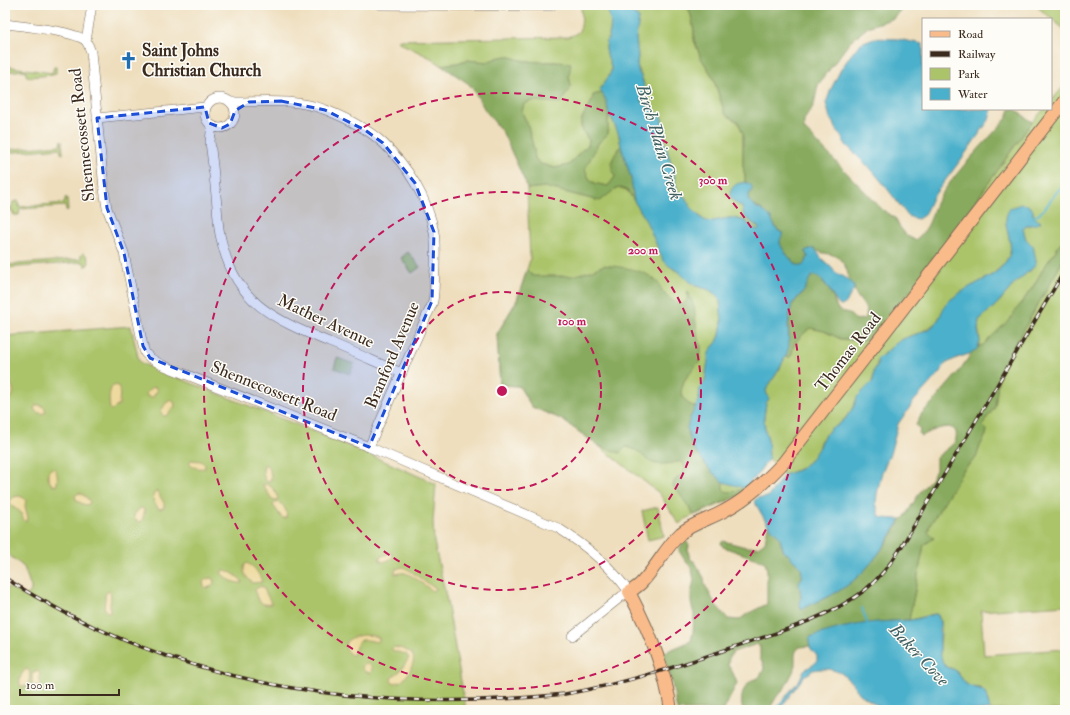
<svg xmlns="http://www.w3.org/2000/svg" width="1070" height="715" font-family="'IM FELL Double Pica',serif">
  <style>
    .green { fill: #abc46a; stroke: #737744 }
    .forest { fill: #88aa5e; stroke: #626a3e }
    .sand { fill: #eeda9e; stroke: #94825e }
    .water { fill: #4bb0cb; stroke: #436d74 }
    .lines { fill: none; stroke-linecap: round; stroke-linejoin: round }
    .stream { stroke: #4bb0cb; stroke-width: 2 }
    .minor-casing { stroke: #7a6956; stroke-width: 10 }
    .major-casing { stroke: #7a6956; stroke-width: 14 }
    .minor { stroke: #fff; stroke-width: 9 }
    .major { stroke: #fabb8b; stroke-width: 12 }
    .rail-casing { stroke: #3b2a1e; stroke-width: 3.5 }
    .rail { stroke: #fdfcf7; stroke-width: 2; stroke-dasharray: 6; stroke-linecap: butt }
    .marked { fill: #1d4ed8; fill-opacity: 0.2; stroke: #1d4ed8; stroke-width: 3; stroke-dasharray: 8 5; stroke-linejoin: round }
    .ring { fill: none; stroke: #c2185b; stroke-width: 2; stroke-dasharray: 7 5 }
    .labels { text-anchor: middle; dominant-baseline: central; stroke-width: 3; stroke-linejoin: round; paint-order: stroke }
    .poi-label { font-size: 17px; font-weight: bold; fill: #3b2a1e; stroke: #fdfcf7; text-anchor: start }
    .street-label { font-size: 17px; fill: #3b2a1e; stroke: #fdfcf7 }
    .water-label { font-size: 18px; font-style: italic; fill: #416063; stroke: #fdfcf7 }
    .centre { fill: #c2185b; stroke: #fdfcf7; stroke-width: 2 }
    .ring-label { font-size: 12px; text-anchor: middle; font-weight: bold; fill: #c2185b; stroke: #fdfcf7; stroke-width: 3; stroke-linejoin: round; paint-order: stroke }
  </style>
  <rect width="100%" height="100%" fill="#fdfcf7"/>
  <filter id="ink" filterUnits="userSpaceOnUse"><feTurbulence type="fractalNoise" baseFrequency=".025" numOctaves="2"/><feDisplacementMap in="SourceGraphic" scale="8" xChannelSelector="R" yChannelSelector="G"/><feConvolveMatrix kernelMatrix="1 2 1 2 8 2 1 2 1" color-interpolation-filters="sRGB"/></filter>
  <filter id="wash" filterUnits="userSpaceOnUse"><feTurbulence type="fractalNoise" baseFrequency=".012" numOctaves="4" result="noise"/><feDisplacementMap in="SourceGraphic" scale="16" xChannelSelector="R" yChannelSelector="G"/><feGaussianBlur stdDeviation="0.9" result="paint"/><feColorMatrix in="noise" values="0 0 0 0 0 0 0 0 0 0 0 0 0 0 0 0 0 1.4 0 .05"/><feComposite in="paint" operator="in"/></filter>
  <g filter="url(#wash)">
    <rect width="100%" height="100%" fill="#eedebd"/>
    <g class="green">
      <path d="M 581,5 L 606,5 L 611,20 L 610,30 L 606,49 L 611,66 L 611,72 L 601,91 L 602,93 L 593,95 C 593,100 591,102 589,106 C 579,122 577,125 589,140 L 588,147 L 582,150 L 569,165 L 555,168 L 541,164 L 535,159 L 534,150 L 527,122 L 524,117 L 522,111 L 524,104 L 571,86 L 569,76 L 557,62 L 535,62 L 519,60 L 508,56 L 500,57 L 487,62 L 467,60 L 457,63 L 441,65 L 431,58 L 400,43 L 397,40 L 568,37 C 571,36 574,35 577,33 C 584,28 581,13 581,5 Z"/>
      <path d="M 630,5 L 685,5 L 689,10 L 691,15 L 694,31 L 694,40 L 701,58 L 713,77 L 725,114 L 738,122 L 743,133 L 743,166 L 745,176 L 745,182 L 737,184 L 740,206 L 742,207 C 744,218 751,222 759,228 L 758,230 L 753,228 L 745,221 L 734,218 L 728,218 L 709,222 L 704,220 L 690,206 L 685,197 L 677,190 L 673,169 L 666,147 L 664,139 L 665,134 L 663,122 L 661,116 L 652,108 L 643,104 L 641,100 L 643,81 L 637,65 L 638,56 L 636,38 L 639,18 L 631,11 Z"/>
      <polygon points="1035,5 1065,5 1065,30"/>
      <polygon points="5,66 52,73 54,67 56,67 56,73 53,75 28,77 26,75 26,70 5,72"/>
      <path d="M 1065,85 L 1065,237 L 1043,269 L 1033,287 L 1022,302 L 1009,320 L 997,333 L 983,345 L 978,347 C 983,338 976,331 979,320 L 997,304 L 1016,282 L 1034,267 L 1036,262 L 1033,246 L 1026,239 L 1023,229 L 1025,227 L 1031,225 L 1035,218 L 1033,212 L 1006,223 L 1011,247 L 1010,255 L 1004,264 L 993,274 L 962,292 L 957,296 L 949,301 L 938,320 L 933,325 L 918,334 L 912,335 L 901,340 L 882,355 L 878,359 L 873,378 L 871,384 L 857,397 L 854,407 L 842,422 L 835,427 L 831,428 C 828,432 824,436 821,440 C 819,443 819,446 818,449 C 809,466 800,469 784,475 L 769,458 L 768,439 L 765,430 L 764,417 L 767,396 L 766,390 L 780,368 L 785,357 L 790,357 C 793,354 792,350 794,345 C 798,338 804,333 810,328 L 824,331 L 841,339 L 864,341 L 913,287 L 955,230 L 1032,122 L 1044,109 L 1051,109 L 1051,101 Z"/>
      <path d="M 609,115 C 616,124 619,134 621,146 C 612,159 609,161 615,177 L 608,186 C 593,183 590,184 585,168 L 599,142 L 608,134 L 608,121 Z"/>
      <polygon points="61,140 62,141 63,152 63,154 61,153 60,148 5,153 5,150 60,145"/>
      <path d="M 545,187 L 591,199 L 611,192 L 618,187 L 627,190 L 643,215 L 652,232 L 663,260 L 669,266 L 679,272 L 685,278 L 696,286 L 707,289 L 711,291 L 718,297 L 720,301 L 722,322 L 720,335 L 717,342 L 711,349 L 705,381 L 700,388 L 699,400 L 696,407 L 736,485 L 741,487 L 747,491 C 734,499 720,504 707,510 C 696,515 688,516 679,524 L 659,493 L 599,446 L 561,419 L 532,407 L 519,386 L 500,385 L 497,334 L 517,300 L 530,260 L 527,189 Z"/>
      <polygon points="66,197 67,198 68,210 67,211 66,210 65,206 20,209 19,215 14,215 12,210 5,210 5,208 12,207 13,202 18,201 19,202 19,207 65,203 65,198"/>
      <polygon points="408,252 420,267 412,273 401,258"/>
      <polygon points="83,253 87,256 89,262 87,266 85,266 84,262 5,268 5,265 81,259 81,255"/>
      <path d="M 1065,257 L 1065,605 L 981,611 L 984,655 L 1065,649 L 1065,710 L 990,710 C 987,704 988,695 983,690 C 979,686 972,688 968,685 C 961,681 960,672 953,669 C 949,667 945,668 943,663 C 935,649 947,627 937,614 C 928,614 919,619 909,620 L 924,545 L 928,542 L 931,535 L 928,532 L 930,525 L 964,469 L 976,458 L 980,446 L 986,435 L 987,430 L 983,426 L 986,419 L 995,407 L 999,373 Z"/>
      <path d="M 131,326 L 138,357 L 139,361 L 143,364 C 241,403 340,440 436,484 L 433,521 L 434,542 L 447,601 L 466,710 L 5,710 L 5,588 L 11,588 L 26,597 L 31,591 L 31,587 L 24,567 L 5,552 L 5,336 Z"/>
      <polygon points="337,358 354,364 350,374 334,368"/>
      <polygon points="658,507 664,536 648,540 642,511"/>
    </g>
    <g class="forest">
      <path d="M 685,5 L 904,5 L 894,18 L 868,27 L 850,42 L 818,85 L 814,105 L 804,120 L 804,129 L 883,210 L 895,218 L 899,226 L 907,236 L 915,240 C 934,226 929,212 941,195 C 960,167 985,143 1007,118 L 1010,109 L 1015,109 L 1032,122 L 955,230 L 913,287 L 873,336 L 864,341 L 846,339 L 841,339 L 824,331 L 810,328 C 804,333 798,338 794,345 C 792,350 793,354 790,357 L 785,357 C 792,343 787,326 790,311 C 792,300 801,298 805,289 C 808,283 808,276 816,275 C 823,280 829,289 833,297 C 835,301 835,305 838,309 C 840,312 843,311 846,312 C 857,317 849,321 865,319 C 870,310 861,302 856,295 C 855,291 854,286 852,283 C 851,282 850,281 849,280 C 848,277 848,272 846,268 C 836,249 829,258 814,249 C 812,251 809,254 808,256 C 806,259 806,265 801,266 C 795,266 781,249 780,243 C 779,240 780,234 780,231 L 777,230 C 774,224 771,218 766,213 C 761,208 753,206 748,200 L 749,194 L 751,192 L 748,183 L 745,182 L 745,176 L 743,166 L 743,133 L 738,122 L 725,114 L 713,77 L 701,58 L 694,40 L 694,31 L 691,15 L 689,10 Z"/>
      <path d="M 508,56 C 512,57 516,59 520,60 C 536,63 554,61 571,63 L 569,76 L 571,86 L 561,103 L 531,101 L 524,104 L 522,111 L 524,117 L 527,122 L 534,150 L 535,159 L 541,164 L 555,168 L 569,165 L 582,150 L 588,146 L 589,140 C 577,125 580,122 589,106 C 592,102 593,100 593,95 L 602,93 L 605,98 L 607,103 L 609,115 L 608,121 L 608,134 L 599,142 L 585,169 C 590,184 593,183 608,186 L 615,177 C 609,161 612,159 621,146 L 631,178 L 634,201 L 627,190 L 618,187 L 600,201 L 545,187 L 527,189 L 526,184 L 503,133 L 489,115 L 485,110 L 475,92 L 469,84 L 441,65 L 457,63 L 467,60 L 487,62 L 500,57 Z"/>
      <path d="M 1065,237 L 1065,257 L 999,373 L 995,407 L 986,419 L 983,426 L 987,430 L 986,435 L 980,446 L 976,458 L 964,469 L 930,525 L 928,532 L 934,538 L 924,545 L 909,620 L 878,622 L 828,633 C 820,631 814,638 809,643 L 810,646 L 800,647 L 796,651 L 795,655 L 795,664 L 794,670 L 783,691 L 777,696 L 769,710 L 743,710 C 739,700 743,686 752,680 C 754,679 757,679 758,678 C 761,676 762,672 764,669 L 763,663 L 760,659 L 760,646 L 757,644 L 733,652 L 729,658 L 728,665 L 733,673 L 737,683 L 724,710 L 677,710 L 672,683 L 663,653 L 691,641 L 693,632 L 694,614 L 691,603 L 691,594 L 694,580 L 691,567 L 686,562 L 679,551 L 682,544 L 686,541 L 689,545 L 688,551 L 690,559 L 695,562 L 704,578 L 705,585 L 715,604 L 728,619 L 739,620 L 747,614 L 767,604 L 767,570 L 765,562 L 723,547 L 721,543 L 723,541 L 746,547 L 758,547 L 765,542 L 768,525 L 779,536 L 783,550 L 785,553 L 789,555 L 792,559 L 801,567 L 802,573 L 799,583 L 801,596 L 800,605 C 810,601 822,599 833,594 C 858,583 889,544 901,519 L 904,518 L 920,492 L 931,479 L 936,470 L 936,458 C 941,453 948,449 953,444 C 956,441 957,436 956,432 C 951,421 929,432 922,436 L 919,433 L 920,430 L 916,425 L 922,413 L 934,401 L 957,374 L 971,354 L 975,351 L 978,347 L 983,345 L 1009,320 L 1022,302 L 1033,287 L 1043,269 Z"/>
      <path d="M 604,265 C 620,267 646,269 657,282 C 660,285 661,290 664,293 C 668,299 675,302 682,305 L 687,300 L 688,291 L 694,307 L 698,339 L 701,346 L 701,353 L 699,363 L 691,371 L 684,381 L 681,391 C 684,400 686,404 696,407 L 690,418 L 705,464 L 711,471 L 723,482 L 723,489 L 725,491 L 729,492 L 744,489 L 747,491 L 738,496 L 694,515 L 679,493 L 673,486 L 674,481 L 685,471 C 684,460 681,461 673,463 C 667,464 658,465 653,463 C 643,460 642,449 626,447 L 620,453 L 599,446 L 561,419 L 532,407 L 519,386 L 500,385 L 497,334 L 517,300 L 527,270 L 533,276 L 571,276 L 590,271 Z"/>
    </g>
    <g class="sand">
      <path d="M 5,378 C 11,382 16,390 12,397 L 9,398 L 5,398 Z"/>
      <path d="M 113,385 L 118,386 L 120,390 L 119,405 L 112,410 L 110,409 C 109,401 108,392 113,385 Z"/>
      <polygon points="153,387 157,388 157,391 153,397 149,397 147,396 146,393"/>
      <path d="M 171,400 L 174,402 L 175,406 C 171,410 164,423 161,411 L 166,403 Z"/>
      <path d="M 36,405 L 40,405 L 44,407 L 46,411 C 44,415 40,413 36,412 L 34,408 Z"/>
      <path d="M 191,460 L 201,461 L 205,465 L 205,468 C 200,469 192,468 189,463 Z"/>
      <path d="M 265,464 C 270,467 271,474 271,480 L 268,482 L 266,481 C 263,478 262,468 265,464 Z"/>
      <path d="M 52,468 L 55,469 C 58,475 58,481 56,486 L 52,485 L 48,479 L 48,472 Z"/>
      <path d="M 265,484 C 272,485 277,493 278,499 L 276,500 L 272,499 L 264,487 L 263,485 Z"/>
      <polygon points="157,491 164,503 164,507 161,509 158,508 154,502 153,496 154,494"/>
      <polygon points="80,493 86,497 90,502 89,504 85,505 77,501 75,496 77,494"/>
      <path d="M 19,496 L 24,498 L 26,500 L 25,506 L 28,518 L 26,522 C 22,519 23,517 21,513 C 17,507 11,509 10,501 L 14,497 Z"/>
      <path d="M 277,502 C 284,504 288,512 286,518 L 282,518 L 273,505 L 274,503 Z"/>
      <polygon points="142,508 145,510 142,521 139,522 135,520 134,515 139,509"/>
      <polygon points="390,553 392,553 393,558 384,562 380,561 380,557"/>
      <path d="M 246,563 C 254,565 260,575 262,582 L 253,583 C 246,578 241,571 246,563 Z"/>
      <path d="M 403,567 C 415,572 423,583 435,587 L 436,589 L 433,591 L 431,590 C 426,586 411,574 405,573 C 401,572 399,574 395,574 L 395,572 L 396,569 Z"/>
      <path d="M 224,570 C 230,571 237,576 242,581 L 242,583 C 235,584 224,578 221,572 Z"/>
      <polygon points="211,578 213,579 214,583 210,587 206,588 204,586 203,582 206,579"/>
      <path d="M 261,586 L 264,588 C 265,594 270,598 271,604 C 261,606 256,600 255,590 L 257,588 Z"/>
      <path d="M 108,591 L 110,592 C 112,598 109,606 110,613 L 109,613 C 101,608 106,603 105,595 Z"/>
      <path d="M 364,635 L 375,636 L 379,638 L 379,640 L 377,642 C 359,638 359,638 353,655 L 351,655 C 337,642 352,636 364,635 Z"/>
      <path d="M 394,647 C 399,648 410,650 413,656 C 416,662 407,677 402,681 C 399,683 396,682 393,683 L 391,681 L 392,677 L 400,671 L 409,658 L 406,654 L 393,651 L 392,649 Z"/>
      <path d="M 364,664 C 368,663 371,665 372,669 L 371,673 C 367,673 363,671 362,667 Z"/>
      <path d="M 27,669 L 29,670 C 30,674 30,682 27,686 L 21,686 L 20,685 C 19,679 21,672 27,669 Z"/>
      <polygon points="34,671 38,671 40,673 39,678 41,683 40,686 34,686 32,684 32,675"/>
    </g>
    <g class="water">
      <path d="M 606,5 L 630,5 L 631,11 L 639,18 L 636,38 L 638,56 L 637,65 L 639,73 L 642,78 L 644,86 L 641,100 L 643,104 L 652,108 L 661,116 L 664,128 L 665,134 L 664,139 L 666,147 L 673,169 L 677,190 L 685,197 L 690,206 L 697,213 L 699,216 L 704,220 L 708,222 L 728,218 L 734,218 L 745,221 L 753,228 L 758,230 L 759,228 L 744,216 L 742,207 L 734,202 L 730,196 C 730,176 762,181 749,194 L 748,200 L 757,208 L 765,212 L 770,217 L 777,230 L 783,233 C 782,236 780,239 780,242 C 780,248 794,265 800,266 C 805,266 807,260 808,257 L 805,251 C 817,245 816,252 822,259 C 824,261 827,263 829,265 C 831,267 833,269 835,272 C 840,276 854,281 854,287 C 854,291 850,295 848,299 C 846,303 846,305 840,306 C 832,298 826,278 814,275 L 810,278 L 804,291 L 792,304 L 790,312 L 788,325 L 789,346 L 787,353 L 780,368 L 766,390 L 767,395 L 769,399 L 766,403 L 764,417 L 765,430 L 768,439 L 769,458 L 754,479 L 751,480 L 750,484 L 751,488 L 747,491 L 741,487 L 723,482 L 711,471 L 693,448 L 689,436 L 687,427 L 690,418 L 699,400 L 700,388 L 705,381 L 709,353 L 711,349 L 717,342 L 720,335 L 722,322 L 720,301 L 718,297 L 711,291 L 707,289 L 696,286 L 685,278 L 679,272 L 669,266 L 663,260 L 651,232 L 643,215 L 634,201 L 631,178 L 621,146 L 619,135 L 612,119 L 609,115 L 607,103 L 605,98 L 600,90 C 602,83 609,79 611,71 C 612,63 605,55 606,47 C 606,42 609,37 610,32 C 612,22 609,14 606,5 Z"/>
      <polygon points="874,38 898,39 923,44 923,109 992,109 989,120 960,161 932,198 924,215 918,219 913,218 908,216 886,187 871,169 846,145 830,118 826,103 831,89 840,71 850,56 861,43"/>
      <path d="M 1021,204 L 1028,205 L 1033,210 C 1032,216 1036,219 1041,222 C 1035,226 1028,223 1023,229 L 1026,239 L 1033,246 L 1036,260 L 1036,264 L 1034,267 L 1016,282 L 997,304 L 979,320 L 978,330 L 980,342 L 977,349 L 972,353 L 957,358 L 945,364 L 940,372 L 914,401 L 898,424 L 890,454 L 882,472 L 877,494 L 876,503 L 879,515 L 882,518 L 896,519 L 901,519 L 900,520 C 886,544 871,568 848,585 C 834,595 817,602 801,609 L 800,605 L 801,596 L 799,583 L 802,575 L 801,567 L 792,559 L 788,554 L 784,552 L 779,536 L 768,525 L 754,501 L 759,497 L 761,498 L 768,497 L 784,475 L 798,470 L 810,461 L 819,447 L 821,441 L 831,428 L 837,426 L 846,418 L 849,413 L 854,407 L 857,397 L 873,381 L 874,370 L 878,364 L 877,359 C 886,354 892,345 901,340 C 912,334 927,333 936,323 C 941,317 943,305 950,300 C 954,297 958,294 963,291 C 978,281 999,276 1008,258 C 1015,245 1005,232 1006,219 C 1006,215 1008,212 1010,208 Z"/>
      <path d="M 935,614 L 938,615 L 940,623 L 940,652 L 943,664 L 947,667 L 955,670 L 967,685 L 983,690 L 986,694 L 990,710 L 884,710 L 860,694 L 851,682 L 841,673 L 836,671 L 828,669 L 820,669 L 813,670 L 808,674 L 805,675 L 779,710 L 775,710 L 800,679 L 804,670 L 813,665 L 817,661 L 817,656 C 811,648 808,649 810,637 C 831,630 854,624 877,622 C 888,621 900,621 911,620 C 919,619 927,615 935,614 Z"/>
    </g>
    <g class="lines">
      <g class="stream">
        <path d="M 1032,218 C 1046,211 1047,204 1056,193 C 1058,190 1062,187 1065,184"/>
        <polyline points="862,608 867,623"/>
      </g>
    </g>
  </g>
  <g filter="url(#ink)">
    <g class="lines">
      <defs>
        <g id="minor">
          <polyline points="381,5 551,6 552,5"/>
          <path d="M 5,24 C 21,26 75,31 86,41 C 88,44 90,49 91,52 L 104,189 L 107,208 L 124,253 L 143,346 L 145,353 L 150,358 L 162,365 L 369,447 L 558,528 C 585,545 611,566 629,592 L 622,596 L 572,636"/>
          <polyline points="86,41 92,5"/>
          <circle cx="220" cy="113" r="15"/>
          <path d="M 230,102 C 262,102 296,98 326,110 C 346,118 368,129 383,143 C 407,165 428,199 434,232 C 436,243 435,256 435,268 C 434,279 435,290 433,301 C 432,306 429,311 427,315 L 369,447"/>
          <polyline points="97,118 205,107"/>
          <path d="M 213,126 L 211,132 L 210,142 C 213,163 215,185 217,206 C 218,217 218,228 221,239 C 235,303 274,319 329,342 C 354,352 378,363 402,373"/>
        </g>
        <path id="major" d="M 671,710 C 665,668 649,630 629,592 C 634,589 640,585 643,581 C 657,566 666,547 681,533 C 693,523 710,519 724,511 C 747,499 765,482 783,463 L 1065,100"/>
      </defs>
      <use href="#minor" class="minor-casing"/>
      <use href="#major" class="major-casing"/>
      <use href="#minor" class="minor"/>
      <use href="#major" class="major"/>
      <defs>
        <path id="rail" d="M 5,578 C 173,686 367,715 565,694 C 622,684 673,668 728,649 C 772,634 828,619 865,590 C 880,578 892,562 902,546 L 1065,270"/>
      </defs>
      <use href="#rail" class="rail-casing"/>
      <use href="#rail" class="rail"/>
    </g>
  </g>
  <path class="marked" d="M 281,101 L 325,110 L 365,130 L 383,143 L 415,183 L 434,232 L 432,301 L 369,447 L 150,358 L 143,346 L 124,253 L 107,208 L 97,118 L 205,107 L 209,123 L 222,128 L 230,124 L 235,111 L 249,102 Z"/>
  <g class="ring">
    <circle cx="502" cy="391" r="99"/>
    <circle cx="502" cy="391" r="199"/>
    <circle cx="502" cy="391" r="298"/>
  </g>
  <defs>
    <symbol id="church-bare" viewBox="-9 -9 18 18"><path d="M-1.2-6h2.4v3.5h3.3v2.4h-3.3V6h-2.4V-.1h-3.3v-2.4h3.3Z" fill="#1f6fb2" stroke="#fdfcf7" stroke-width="2.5" paint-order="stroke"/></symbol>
  </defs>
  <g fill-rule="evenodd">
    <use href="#church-bare" x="116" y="48" width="25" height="25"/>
  </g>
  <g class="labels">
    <g class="poi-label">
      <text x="142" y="50">Saint Johns<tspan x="142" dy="20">Christian Church</tspan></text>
    </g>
    <g class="street-label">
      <text transform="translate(82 135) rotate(-96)">Shennecossett Road</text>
      <text transform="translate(326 321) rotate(25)">Mather Avenue</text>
      <text transform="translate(848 352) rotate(-52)">Thomas Road</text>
      <text transform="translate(392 355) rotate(-67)">Branford Avenue</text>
      <text transform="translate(274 391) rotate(22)">Shennecossett Road</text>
    </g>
    <g class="water-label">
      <text transform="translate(659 142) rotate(73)">Birch Plain Creek</text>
      <text transform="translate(919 655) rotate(47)">Baker Cove</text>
    </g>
  </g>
  <circle cx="502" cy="391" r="6" class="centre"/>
  <g class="ring-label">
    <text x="713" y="184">300 m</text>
    <text x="643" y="254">200 m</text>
    <text x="572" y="325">100 m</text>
  </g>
  <rect width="1070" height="715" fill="none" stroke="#fdfcf7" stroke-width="20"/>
  <rect x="922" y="18" width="130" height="92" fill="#fdfcf7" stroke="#afa8a0"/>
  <rect x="930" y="31" width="20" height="6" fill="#fabb8b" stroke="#afa8a0"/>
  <text x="958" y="38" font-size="12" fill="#3b2a1e">Road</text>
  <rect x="930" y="51" width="20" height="6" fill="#3b2a1e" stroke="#afa8a0"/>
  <text x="958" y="58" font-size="12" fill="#3b2a1e">Railway</text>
  <rect x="930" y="68" width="20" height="12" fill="#abc46a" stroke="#afa8a0"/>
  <text x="958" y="78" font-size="12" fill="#3b2a1e">Park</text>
  <rect x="930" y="88" width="20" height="12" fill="#4bb0cb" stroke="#afa8a0"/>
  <text x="958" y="98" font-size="12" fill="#3b2a1e">Water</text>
  <path d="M20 689v6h99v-6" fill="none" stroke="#3b2a1e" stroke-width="2"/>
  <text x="26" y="689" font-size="12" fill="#3b2a1e" stroke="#fdfcf7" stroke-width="3" paint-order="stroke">100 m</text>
</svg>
